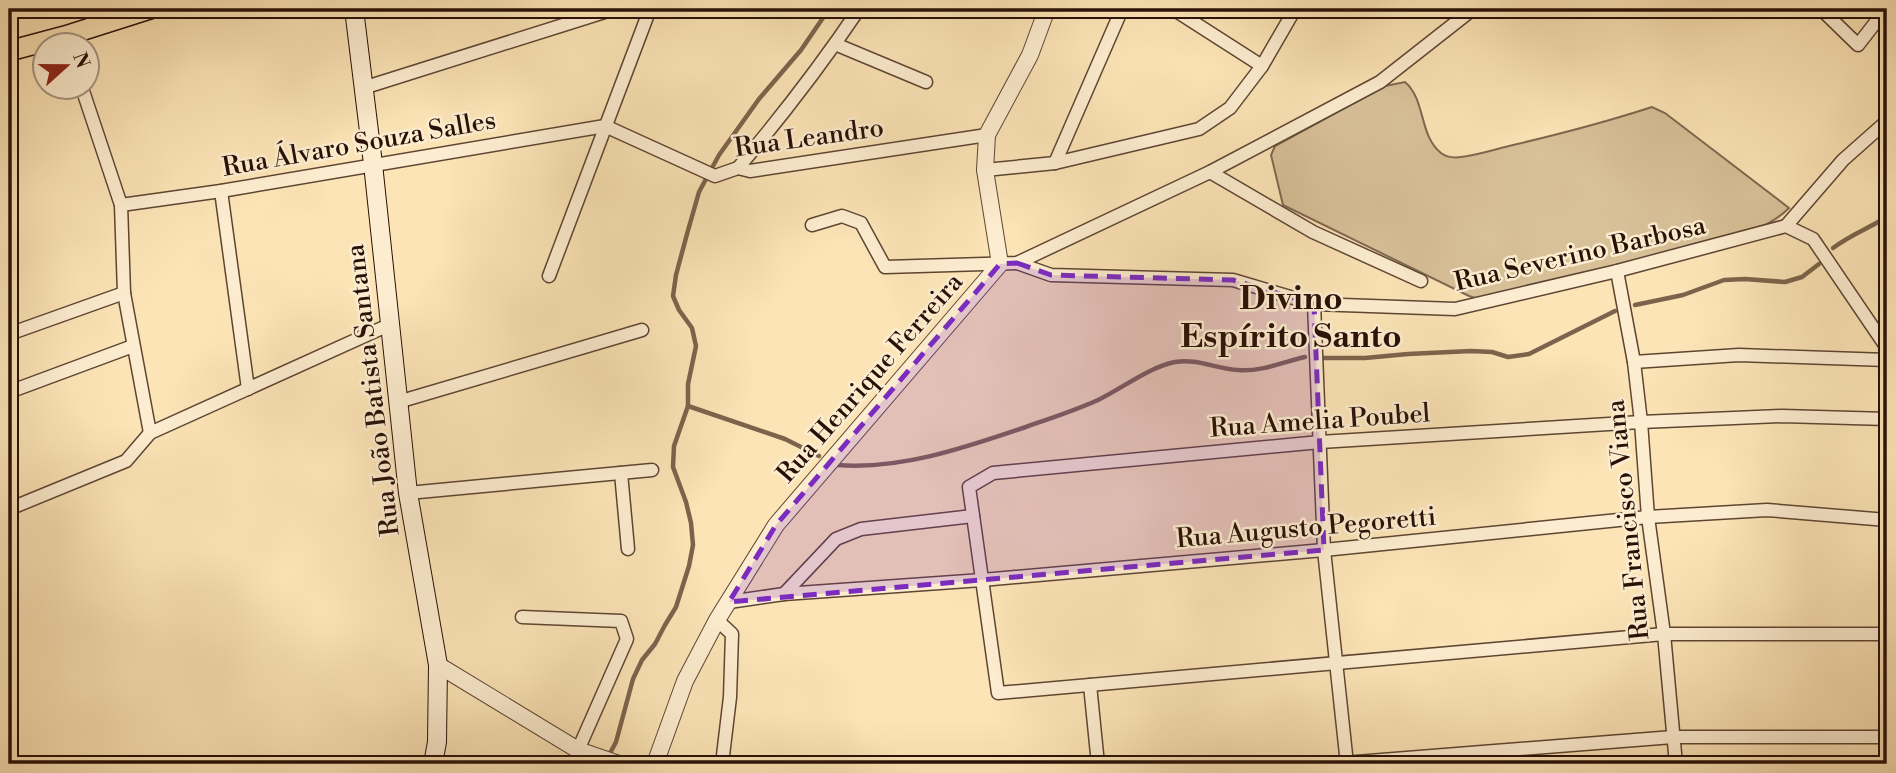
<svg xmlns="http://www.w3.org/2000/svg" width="1896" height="773" font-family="'Libre Bodoni',serif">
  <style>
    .green { fill: #d8c098; stroke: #806850; stroke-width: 2 }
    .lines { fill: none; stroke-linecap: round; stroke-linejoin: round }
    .stream { stroke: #7c644c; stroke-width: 4.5 }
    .minor-casing { stroke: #5e4533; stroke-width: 15 }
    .tertiary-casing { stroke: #5e4533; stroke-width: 18 }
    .secondary-casing { stroke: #291007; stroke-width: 20 }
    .primary-casing { stroke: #291007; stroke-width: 22 }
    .minor { stroke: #fdedd0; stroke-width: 12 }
    .tertiary { stroke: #fdedd0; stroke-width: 16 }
    .secondary { stroke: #fdedd0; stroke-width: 18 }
    .primary { stroke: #fce4b6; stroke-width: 19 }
    .marked { fill: #7b2cbf; fill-opacity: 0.2; stroke: #7b2cbf; stroke-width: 5; stroke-dasharray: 14 9; stroke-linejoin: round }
    .labels { text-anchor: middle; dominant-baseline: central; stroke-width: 5; stroke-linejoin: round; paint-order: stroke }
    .street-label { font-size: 26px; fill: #291007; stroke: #fdedd0 }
    .district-label { font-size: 33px; font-weight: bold; fill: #291007; stroke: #fdedd0 }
  </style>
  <rect width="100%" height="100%" fill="#fce4b6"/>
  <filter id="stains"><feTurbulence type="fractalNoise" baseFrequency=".00286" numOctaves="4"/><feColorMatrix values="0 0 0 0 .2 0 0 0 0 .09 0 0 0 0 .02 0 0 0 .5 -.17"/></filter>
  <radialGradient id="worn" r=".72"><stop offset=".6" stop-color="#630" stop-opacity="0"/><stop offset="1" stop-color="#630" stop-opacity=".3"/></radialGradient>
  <path class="green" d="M 1405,82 C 1426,100 1419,136 1441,153 C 1446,157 1454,158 1461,157 C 1478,155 1496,149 1513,145 C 1560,134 1606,122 1652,107 L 1665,113 L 1789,208 C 1777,220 1762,227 1747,234 L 1478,299 L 1469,296 L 1283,205 L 1271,155 L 1275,146 L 1385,86 Z"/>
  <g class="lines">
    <g class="stream">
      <path d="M 1833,248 C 1850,235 1869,228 1887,217"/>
      <polyline points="1635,305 1683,295 1724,280 1745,279 1785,282 1802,277 1819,264"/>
      <polyline points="1323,358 1365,358 1408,354 1471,351 1492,352 1508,357 1529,354 1615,311"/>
      <polyline points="688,406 785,439 819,456"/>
      <path d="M 837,465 C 900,470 964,448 1023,428 C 1048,419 1074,411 1098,400 C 1123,388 1147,368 1175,362 C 1196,358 1217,369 1238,370 C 1261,372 1283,362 1305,357"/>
      <polyline points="608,757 616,742 633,679 642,660 655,644 665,625 676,607 689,566 693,545 691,523 686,502 673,467 674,446 688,406 688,384 696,346 692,328 679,310 673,296 676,275 687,234 699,192 719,155 759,99 801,50 829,9"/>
    </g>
    <defs>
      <g id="minor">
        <polyline points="1173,9 1262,66"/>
        <polyline points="1821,9 1858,45 1886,9"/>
        <polyline points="835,44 926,82"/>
        <polyline points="82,88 121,205 124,293 150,433"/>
        <polyline points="363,88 614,9"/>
        <polyline points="1055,163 1122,9"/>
        <path d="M 738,168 C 781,117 822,64 859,9"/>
        <polyline points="985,170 1055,163 1199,129 1230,108 1262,66 1295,9"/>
        <polyline points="1210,172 1313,232 1421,281"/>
        <polyline points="221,191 248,389"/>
        <polyline points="121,205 221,191 605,126 715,176 738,168 750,171 987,135"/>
        <polyline points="812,225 842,216 861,223 885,267 1017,263 1210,172 1380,82 1473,9"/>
        <polyline points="1786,226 1843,160 1887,121"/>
        <polyline points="1017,263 1051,275 1233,280 1314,304 1455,309 1617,271 1786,226 1813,239 1887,348"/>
        <polyline points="1617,271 1634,362 1641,422 1648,517 1664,634 1676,764"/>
        <polyline points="549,276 650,9"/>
        <polyline points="1314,304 1324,550 1347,764"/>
        <polyline points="9,334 124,293"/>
        <polyline points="1634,362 1739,355 1887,360"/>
        <polyline points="9,392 133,346"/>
        <polyline points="398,402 642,330"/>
        <polyline points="1887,419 1782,416 1641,422 1320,442 993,473 969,487 998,693 1664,634 1887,634"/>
        <polyline points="621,473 628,549"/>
        <polyline points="408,493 652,470"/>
        <polyline points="9,509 126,461 150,433 391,324"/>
        <polyline points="784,594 836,539 861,529 973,516"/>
        <polyline points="729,602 784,594 982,580 1324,550 1648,517 1767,510 1887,520"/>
        <polyline points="522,617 621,621 627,639 578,750"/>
        <polyline points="717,620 732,634 730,697 722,764"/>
        <polyline points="1090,685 1098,764"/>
        <polyline points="1331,764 1673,737 1887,737"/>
      </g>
      <g id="tertiary">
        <polyline points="438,665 578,750 619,764"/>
        <polyline points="655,764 685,681 717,620 776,525 1000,264 985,170 987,135 1030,55 1047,9"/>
      </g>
      <polyline id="secondary" points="354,9 373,164 408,493 438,665 437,742 433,764"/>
      <polyline id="primary" points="9,51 65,36 150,9"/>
    </defs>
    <use href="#minor" class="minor-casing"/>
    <use href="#tertiary" class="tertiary-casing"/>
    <use href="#secondary" class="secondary-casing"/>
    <use href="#primary" class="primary-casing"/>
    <use href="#minor" class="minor"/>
    <use href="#tertiary" class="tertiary"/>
    <use href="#secondary" class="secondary"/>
    <use href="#primary" class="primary"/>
  </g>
  <path class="marked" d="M 1017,263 L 1051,275 L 1233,280 L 1314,304 L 1324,550 L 729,602 L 776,525 L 1000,264 Z"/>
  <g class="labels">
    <g class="street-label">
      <text transform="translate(809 138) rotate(-8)">Rua Leandro</text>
      <text transform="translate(359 144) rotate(-10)">Rua Álvaro Souza Salles</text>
      <text transform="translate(1580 254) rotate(-13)">Rua Severino Barbosa</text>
      <text transform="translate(870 378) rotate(-49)">Rua Henrique Ferreira</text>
      <text transform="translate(373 390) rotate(-97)">Rua João Batista Santana</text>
      <text transform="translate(1320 421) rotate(-4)">Rua Amelia Poubel</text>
      <text transform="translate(1628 520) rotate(-96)">Rua Francisco Viana</text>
      <text transform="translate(1306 528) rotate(-5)">Rua Augusto Pegoretti</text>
    </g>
    <g class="district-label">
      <text x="1291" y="299">Divino<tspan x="1291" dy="38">Espírito Santo</tspan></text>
    </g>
  </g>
  <rect width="1896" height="773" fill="none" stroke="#fce4b6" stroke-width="35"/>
  <rect x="10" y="10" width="1875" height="752" fill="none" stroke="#291007" stroke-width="3.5"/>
  <rect x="18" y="18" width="1861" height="738" fill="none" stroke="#291007" stroke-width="2"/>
  <g transform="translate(66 66) rotate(69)"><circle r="33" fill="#fdedd0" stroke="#a89580" stroke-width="2"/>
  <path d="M0-5L12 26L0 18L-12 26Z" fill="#8f2418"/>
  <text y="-10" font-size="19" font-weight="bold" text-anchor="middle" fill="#291007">N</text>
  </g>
  <rect width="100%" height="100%" filter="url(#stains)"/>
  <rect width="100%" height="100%" fill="url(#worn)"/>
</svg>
